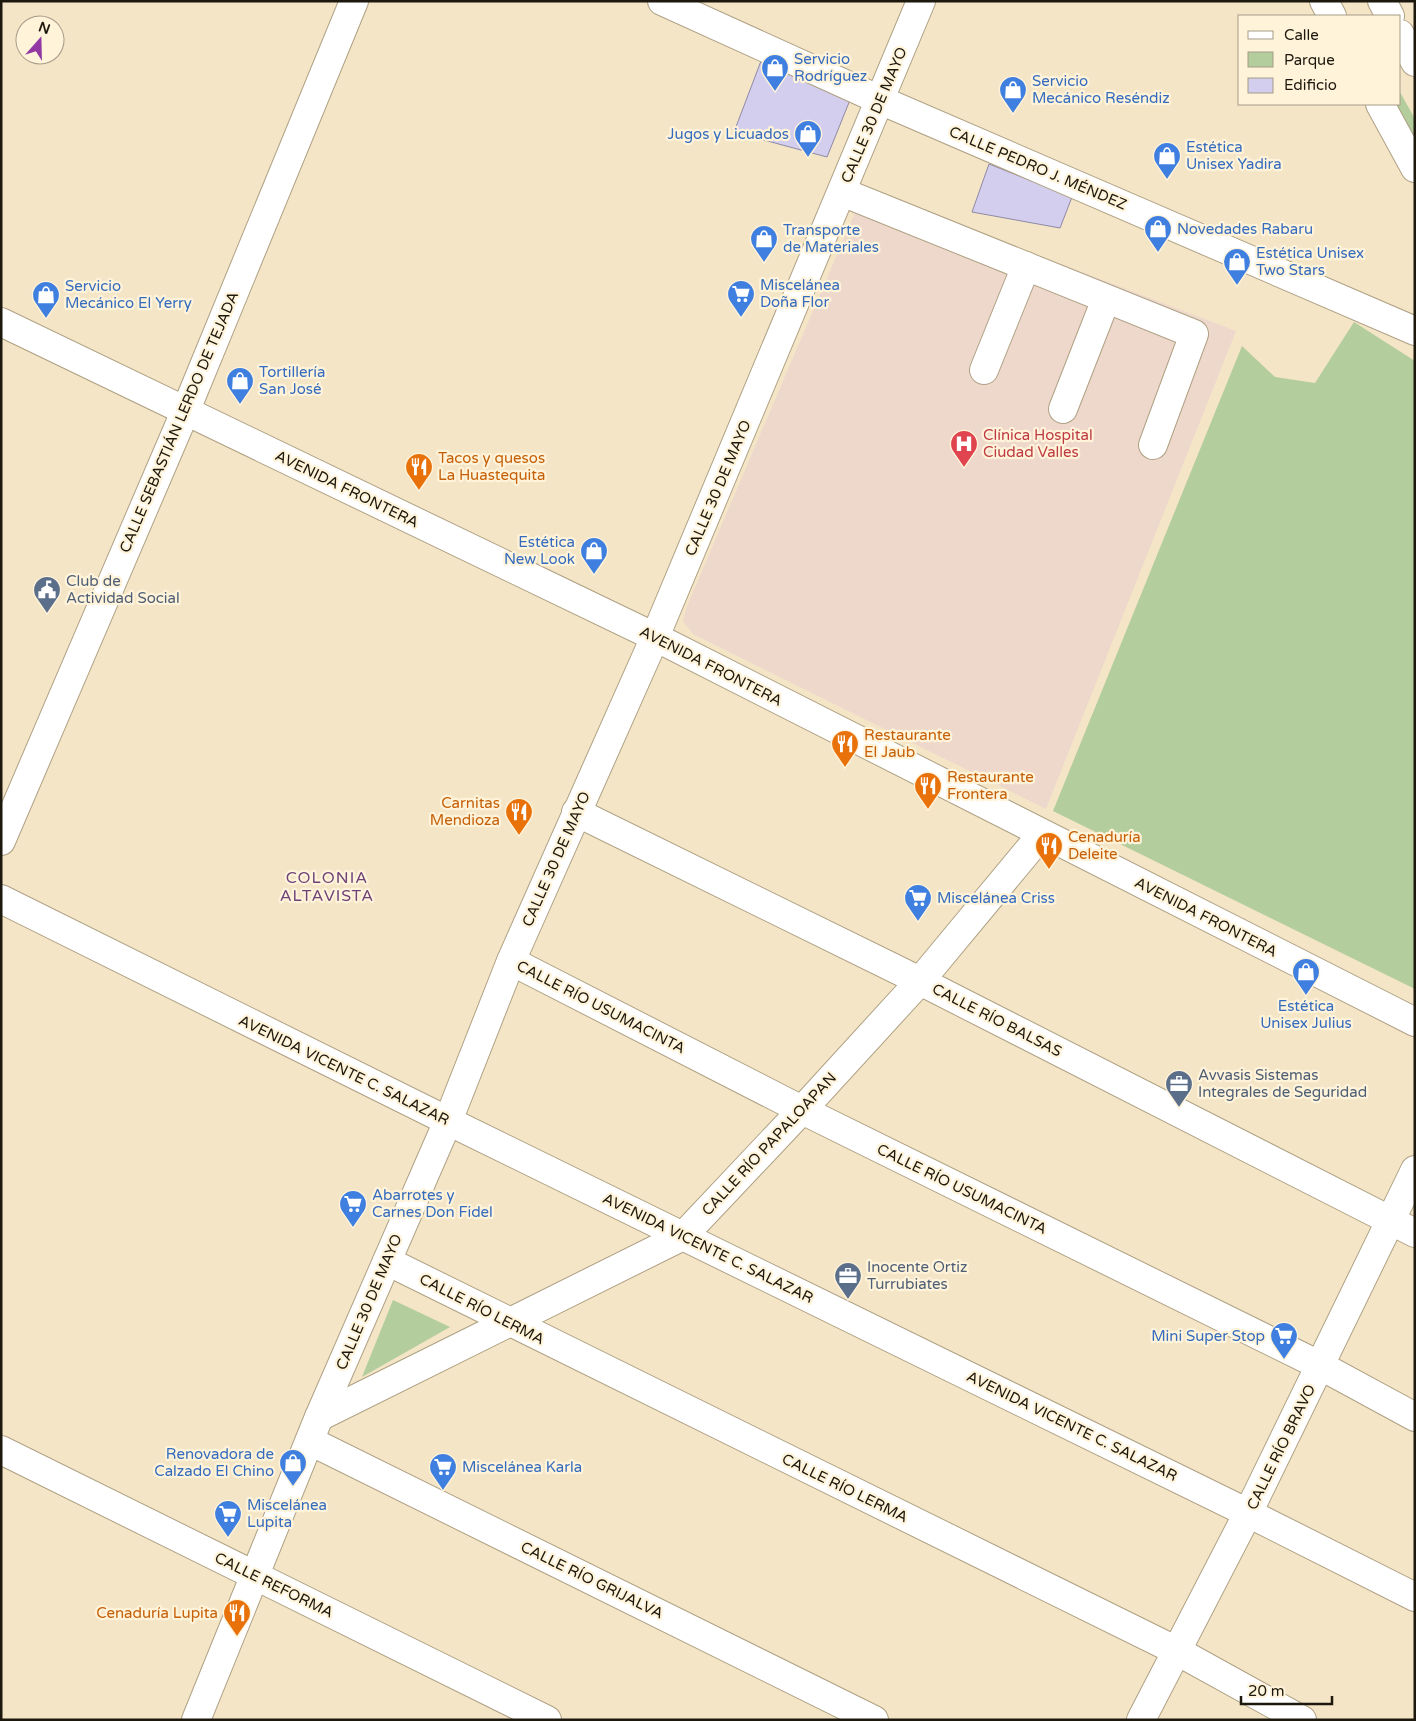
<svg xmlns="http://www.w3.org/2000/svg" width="1416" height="1721" font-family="'Varela Round',sans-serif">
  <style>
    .medical { fill: #eed8cb }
    .green { fill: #b3cd9d }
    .building { fill: #d3ceed; stroke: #8e89a6 }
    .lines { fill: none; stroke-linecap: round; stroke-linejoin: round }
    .street-casing { stroke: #afa184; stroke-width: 30 }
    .secondary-casing { stroke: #afa184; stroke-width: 30 }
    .street { stroke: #fff; stroke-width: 28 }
    .secondary { stroke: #fff; stroke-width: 28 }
    .labels { text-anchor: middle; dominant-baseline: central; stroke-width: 4.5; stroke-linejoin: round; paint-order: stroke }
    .shop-label { font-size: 15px; fill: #366cbe; stroke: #fff3da; text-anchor: start }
    .street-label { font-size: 15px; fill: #1d180d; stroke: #fff3da }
    .health-label { font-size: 15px; fill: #be3a42; stroke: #fff3da; text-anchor: start }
    .food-label { font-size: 15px; fill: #c56008; stroke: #fff3da; text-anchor: start }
    .service-label { font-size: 15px; fill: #4e5e75; stroke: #fff3da; text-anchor: start }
    .neighbourhood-label { font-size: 16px; letter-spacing: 1px; fill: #6f4278; stroke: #fff3da }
  </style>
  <rect width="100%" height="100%" fill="#f4e5c7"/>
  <polygon class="medical" points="865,189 1236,331 1046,809 693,634 683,621 687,606"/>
  <g class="green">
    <polygon points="1400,92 1415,119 1415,146 1391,104 1400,104"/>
    <polygon points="1354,322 1415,361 1415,989 1053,811 1242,346 1275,377 1315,383"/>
    <polygon points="393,1300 450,1327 362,1377"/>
  </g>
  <g class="building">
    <polygon points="761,61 850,100 827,157 734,132"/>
    <polygon points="989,164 1072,197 1060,228 972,212"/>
  </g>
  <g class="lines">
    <defs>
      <g id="street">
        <polyline points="662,1 880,100 1415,331"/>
        <polyline points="842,192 1194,334 1153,445"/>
        <polyline points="984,370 1026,266"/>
        <polyline points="1063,409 1106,299"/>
        <polyline points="576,812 920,981 1415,1233"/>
        <polyline points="1,841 185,412 354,1"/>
        <polyline points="511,961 802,1110 1321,1366 1415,1417"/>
        <polyline points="387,1261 1177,1651 1302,1720"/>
        <polyline points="319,1417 683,1236 802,1110 920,981 1042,834"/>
        <polyline points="310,1441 874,1720"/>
        <polyline points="1,1450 547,1720"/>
        <polyline points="196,1720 319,1417 448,1121 511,961 655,637 921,1"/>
        <polyline points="1141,1720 1248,1513 1415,1170"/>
      </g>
      <g id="secondary">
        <polyline points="1324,1 1332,16"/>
        <polyline points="1382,1 1390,16"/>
        <polyline points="1400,34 1415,62"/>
        <polyline points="1380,104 1415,168"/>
        <polyline points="1,322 655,637 1415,1022"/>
        <polyline points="1,899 448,1121 1248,1513 1415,1597"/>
      </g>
    </defs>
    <use href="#street" class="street-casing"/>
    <use href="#secondary" class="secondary-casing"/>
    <use href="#street" class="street"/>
    <use href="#secondary" class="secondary"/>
  </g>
  <defs>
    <symbol id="shop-pin" viewBox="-11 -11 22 30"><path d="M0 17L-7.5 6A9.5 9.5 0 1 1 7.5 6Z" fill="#3f7fe0" stroke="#fff3da"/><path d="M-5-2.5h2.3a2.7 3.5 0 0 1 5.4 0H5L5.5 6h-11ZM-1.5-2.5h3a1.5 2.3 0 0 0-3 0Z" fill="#fff"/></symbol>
    <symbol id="supermarket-pin" viewBox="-11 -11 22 30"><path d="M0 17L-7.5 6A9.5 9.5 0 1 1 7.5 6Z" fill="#3f7fe0" stroke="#fff3da"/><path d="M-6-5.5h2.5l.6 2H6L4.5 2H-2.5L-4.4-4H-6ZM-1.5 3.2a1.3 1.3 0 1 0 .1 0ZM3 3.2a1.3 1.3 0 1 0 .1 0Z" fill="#fff"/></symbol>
    <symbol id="hospital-pin" viewBox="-11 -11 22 30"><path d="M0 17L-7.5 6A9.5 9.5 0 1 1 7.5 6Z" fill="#e0444e" stroke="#fff3da"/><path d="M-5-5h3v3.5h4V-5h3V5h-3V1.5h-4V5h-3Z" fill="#fff"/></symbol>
    <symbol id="restaurant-pin" viewBox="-11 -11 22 30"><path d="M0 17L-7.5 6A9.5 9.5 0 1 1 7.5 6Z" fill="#e8710a" stroke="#fff3da"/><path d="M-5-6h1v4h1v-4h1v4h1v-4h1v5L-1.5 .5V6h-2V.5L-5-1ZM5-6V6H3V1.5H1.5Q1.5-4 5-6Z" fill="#fff"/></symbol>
    <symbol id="civic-pin" viewBox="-11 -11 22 30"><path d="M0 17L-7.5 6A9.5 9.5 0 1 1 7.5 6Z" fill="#5c6f8a" stroke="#fff3da"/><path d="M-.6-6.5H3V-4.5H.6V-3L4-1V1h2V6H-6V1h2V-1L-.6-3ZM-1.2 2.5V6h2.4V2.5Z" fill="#fff"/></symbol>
    <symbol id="office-pin" viewBox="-11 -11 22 30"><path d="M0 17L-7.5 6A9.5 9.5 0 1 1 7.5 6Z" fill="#5c6f8a" stroke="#fff3da"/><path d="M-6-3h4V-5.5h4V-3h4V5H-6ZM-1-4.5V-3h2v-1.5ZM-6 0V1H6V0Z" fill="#fff"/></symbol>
  </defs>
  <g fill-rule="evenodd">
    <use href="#shop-pin" x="759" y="52" width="32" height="43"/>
    <use href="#shop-pin" x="997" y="74" width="32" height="43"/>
    <use href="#shop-pin" x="792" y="118" width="32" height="43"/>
    <use href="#shop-pin" x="1151" y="140" width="32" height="43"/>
    <use href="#shop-pin" x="1142" y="213" width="32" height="43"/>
    <use href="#shop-pin" x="748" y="223" width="32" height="43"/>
    <use href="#shop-pin" x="1221" y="246" width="32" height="43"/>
    <use href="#supermarket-pin" x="725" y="278" width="32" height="43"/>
    <use href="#shop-pin" x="30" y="279" width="32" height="43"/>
    <use href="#shop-pin" x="224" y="365" width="32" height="43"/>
    <use href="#hospital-pin" x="948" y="428" width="32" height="43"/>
    <use href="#restaurant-pin" x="403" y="451" width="32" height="43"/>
    <use href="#shop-pin" x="578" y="535" width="32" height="43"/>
    <use href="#civic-pin" x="31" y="574" width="32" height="43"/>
    <use href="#restaurant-pin" x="829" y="728" width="32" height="43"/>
    <use href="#restaurant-pin" x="912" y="770" width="32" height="43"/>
    <use href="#restaurant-pin" x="503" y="796" width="32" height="43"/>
    <use href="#restaurant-pin" x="1033" y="830" width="32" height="43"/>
    <use href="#supermarket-pin" x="902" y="882" width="32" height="43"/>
    <use href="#shop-pin" x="1290" y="956" width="32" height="43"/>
    <use href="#office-pin" x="1163" y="1068" width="32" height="43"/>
    <use href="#supermarket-pin" x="337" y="1188" width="32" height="43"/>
    <use href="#office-pin" x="832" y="1260" width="32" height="43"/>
    <use href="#supermarket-pin" x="1268" y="1320" width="32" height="43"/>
    <use href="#shop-pin" x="277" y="1447" width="32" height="43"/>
    <use href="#supermarket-pin" x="427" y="1451" width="32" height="43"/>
    <use href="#supermarket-pin" x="212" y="1498" width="32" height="43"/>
    <use href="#restaurant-pin" x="221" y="1597" width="32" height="43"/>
  </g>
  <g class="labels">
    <g class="shop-label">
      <text x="794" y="59">Servicio<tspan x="794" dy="17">Rodríguez</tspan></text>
      <text x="1032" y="81">Servicio<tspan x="1032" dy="17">Mecánico Reséndiz</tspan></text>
      <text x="789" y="134" text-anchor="end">Jugos y Licuados</text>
      <text x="1186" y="147">Estética<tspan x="1186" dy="17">Unisex Yadira</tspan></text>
      <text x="1177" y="229">Novedades Rabaru</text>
      <text x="783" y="230">Transporte<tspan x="783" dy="17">de Materiales</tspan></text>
      <text x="1256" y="253">Estética Unisex<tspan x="1256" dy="17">Two Stars</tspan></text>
      <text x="760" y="285">Miscelánea<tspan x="760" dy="17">Doña Flor</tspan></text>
      <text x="65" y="286">Servicio<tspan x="65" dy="17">Mecánico El Yerry</tspan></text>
      <text x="259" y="372">Tortillería<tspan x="259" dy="17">San José</tspan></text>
      <text x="575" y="542" text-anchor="end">Estética<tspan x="575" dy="17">New Look</tspan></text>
      <text x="937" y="898">Miscelánea Criss</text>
      <text x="1306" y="1006" text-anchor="middle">Estética<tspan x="1306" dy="17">Unisex Julius</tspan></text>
      <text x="372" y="1195">Abarrotes y<tspan x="372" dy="17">Carnes Don Fidel</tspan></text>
      <text x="1265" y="1336" text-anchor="end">Mini Super Stop</text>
      <text x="274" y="1454" text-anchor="end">Renovadora de<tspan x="274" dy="17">Calzado El Chino</tspan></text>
      <text x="462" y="1467">Miscelánea Karla</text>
      <text x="247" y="1505">Miscelánea<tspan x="247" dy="17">Lupita</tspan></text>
    </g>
    <g class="street-label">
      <text transform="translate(874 115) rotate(-67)">CALLE 30 DE MAYO</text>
      <text transform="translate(1038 168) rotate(23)">CALLE PEDRO J. MÉNDEZ</text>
      <text transform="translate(179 422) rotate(-67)">CALLE SEBASTIÁN LERDO DE TEJADA</text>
      <text transform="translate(718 488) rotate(-67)">CALLE 30 DE MAYO</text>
      <text transform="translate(347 489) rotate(26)">AVENIDA FRONTERA</text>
      <text transform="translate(711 666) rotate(27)">AVENIDA FRONTERA</text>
      <text transform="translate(556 859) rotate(-66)">CALLE 30 DE MAYO</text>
      <text transform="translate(1206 917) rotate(27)">AVENIDA FRONTERA</text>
      <text transform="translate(601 1007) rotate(27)">CALLE RÍO USUMACINTA</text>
      <text transform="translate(997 1020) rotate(27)">CALLE RÍO BALSAS</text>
      <text transform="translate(344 1070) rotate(26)">AVENIDA VICENTE C. SALAZAR</text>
      <text transform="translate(769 1144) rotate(-47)">CALLE RÍO PAPALOAPAN</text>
      <text transform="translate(962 1189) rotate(26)">CALLE RÍO USUMACINTA</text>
      <text transform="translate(708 1248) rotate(26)">AVENIDA VICENTE C. SALAZAR</text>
      <text transform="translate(369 1302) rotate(-67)">CALLE 30 DE MAYO</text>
      <text transform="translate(482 1309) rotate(27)">CALLE RÍO LERMA</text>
      <text transform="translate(1072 1426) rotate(26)">AVENIDA VICENTE C. SALAZAR</text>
      <text transform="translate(1281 1447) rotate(-64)">CALLE RÍO BRAVO</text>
      <text transform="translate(845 1488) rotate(26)">CALLE RÍO LERMA</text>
      <text transform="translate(592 1580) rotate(26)">CALLE RÍO GRIJALVA</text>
      <text transform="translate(274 1585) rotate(26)">CALLE REFORMA</text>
    </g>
    <g class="health-label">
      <text x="983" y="435">Clínica Hospital<tspan x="983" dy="17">Ciudad Valles</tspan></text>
    </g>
    <g class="food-label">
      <text x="438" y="458">Tacos y quesos<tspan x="438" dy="17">La Huastequita</tspan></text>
      <text x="864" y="735">Restaurante<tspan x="864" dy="17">El Jaub</tspan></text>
      <text x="947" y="777">Restaurante<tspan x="947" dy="17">Frontera</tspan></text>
      <text x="500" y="803" text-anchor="end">Carnitas<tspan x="500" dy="17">Mendioza</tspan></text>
      <text x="1068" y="837">Cenaduría<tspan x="1068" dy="17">Deleite</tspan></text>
      <text x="218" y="1613" text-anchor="end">Cenaduría Lupita</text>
    </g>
    <g class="service-label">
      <text x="66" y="581">Club de<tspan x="66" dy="17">Actividad Social</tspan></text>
      <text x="1198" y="1075">Avvasis Sistemas<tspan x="1198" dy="17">Integrales de Seguridad</tspan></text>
      <text x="867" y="1267">Inocente Ortiz<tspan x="867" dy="17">Turrubiates</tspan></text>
    </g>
    <g class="neighbourhood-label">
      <text x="327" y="878">COLONIA<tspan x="327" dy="18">ALTAVISTA</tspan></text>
    </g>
  </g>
  <rect width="1416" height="1721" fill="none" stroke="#1d180d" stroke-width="5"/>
  <rect x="1238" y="15" width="162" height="90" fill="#fff3da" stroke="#a59b88"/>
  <rect x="1248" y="31" width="25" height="8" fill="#ffffff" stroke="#a59b88"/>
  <text x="1284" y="40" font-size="15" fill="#1d180d">Calle</text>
  <rect x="1248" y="52" width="25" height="15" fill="#b3cd9d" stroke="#a59b88"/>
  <text x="1284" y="65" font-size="15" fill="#1d180d">Parque</text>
  <rect x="1248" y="78" width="25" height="15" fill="#d3ceed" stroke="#a59b88"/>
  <text x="1284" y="90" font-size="15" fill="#1d180d">Edificio</text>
  <g transform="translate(40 40) rotate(20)"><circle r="24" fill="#fff3da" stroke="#a59b88"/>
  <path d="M0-4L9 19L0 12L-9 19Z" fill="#9238a3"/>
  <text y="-8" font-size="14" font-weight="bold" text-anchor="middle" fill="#1d180d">N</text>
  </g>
  <path d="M1241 1696v8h91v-8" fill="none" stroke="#1d180d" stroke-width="2.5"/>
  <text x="1248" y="1696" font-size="15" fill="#1d180d" stroke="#fff3da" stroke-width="4" paint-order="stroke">20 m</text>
</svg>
